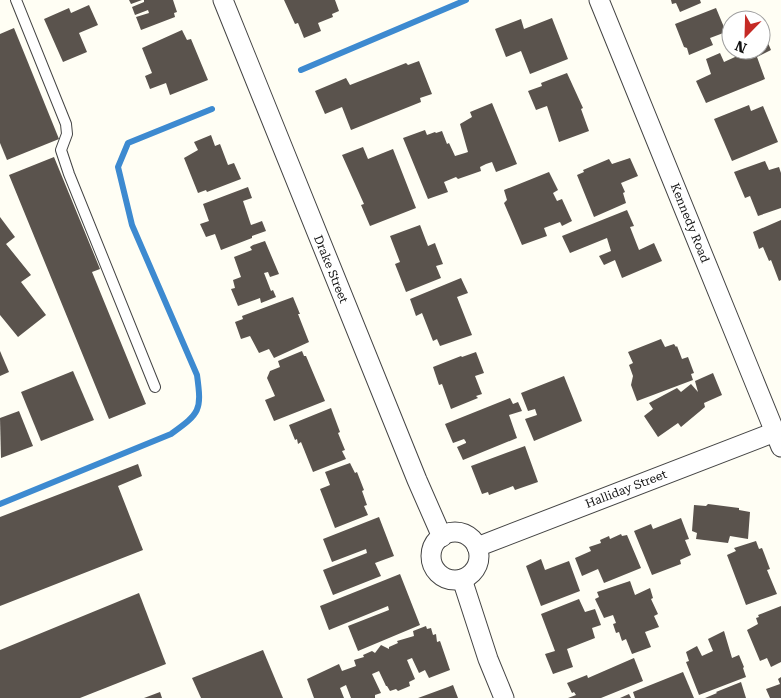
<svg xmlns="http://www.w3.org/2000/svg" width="781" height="698" font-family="'Roboto Serif',serif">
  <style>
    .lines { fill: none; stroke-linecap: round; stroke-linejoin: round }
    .stream { stroke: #3d8ad0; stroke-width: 6 }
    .building { fill: #5a534d }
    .lane-casing { stroke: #444; stroke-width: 12 }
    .street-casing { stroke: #444; stroke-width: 21 }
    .lane { stroke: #fff; stroke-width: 10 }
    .street { stroke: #fff; stroke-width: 19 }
    .labels { text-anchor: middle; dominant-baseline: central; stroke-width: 5; stroke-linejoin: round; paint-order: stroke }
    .street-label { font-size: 12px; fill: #111; stroke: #fff }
  </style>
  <rect width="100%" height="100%" fill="#fffef4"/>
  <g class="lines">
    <g class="stream">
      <polyline points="301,70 466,0"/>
      <path d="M 0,504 L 171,434 C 200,413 202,411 197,375 L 132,225 L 118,167 L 128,143 L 212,109"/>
    </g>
  </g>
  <g class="building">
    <polygon points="129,0 142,0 131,4"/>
    <polygon points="144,0 173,0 177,12 174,13 175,17 141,30 136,17 149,13 148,10 135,15 132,7 144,2"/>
    <polygon points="284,0 335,0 339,11 332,14 333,17 318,23 321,31 304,38 298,23 295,24"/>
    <polygon points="671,0 700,0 701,3 680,12 676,3 672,4"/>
    <polygon points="89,5 98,25 79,33 87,52 63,62 44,19 69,8 71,13"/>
    <polygon points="716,8 726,32 710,38 713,45 689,55 687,48 684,47 675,24"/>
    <polygon points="552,18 568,59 530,74 521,51 506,57 495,29 521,19 524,29"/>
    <polygon points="14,28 59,139 7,160 0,143 0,34"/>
    <polygon points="182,30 187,40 191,39 208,80 170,95 166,83 150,89 145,76 152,73 142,48"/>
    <polygon points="765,36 771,50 757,57 765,79 706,103 696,81 711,74 706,59 720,53 724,62 735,57 732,50 761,50 761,38"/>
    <polygon points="419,61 432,94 420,98 421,102 351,130 342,107 325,114 315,91 346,78 350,85 406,63 408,65"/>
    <polygon points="567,73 583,108 581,109 589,131 559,142 547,106 536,110 528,91 542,86 541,83"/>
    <polygon points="492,103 517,164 496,172 492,162 486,164 480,167 481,171 458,179 456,177 444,182 448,192 428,199 403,138 425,130 427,135 435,132 436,133 442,131 447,144 449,143 455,156 465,153 468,152 460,124 472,117 470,112"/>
    <polygon points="749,105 751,111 763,106 778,142 732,161 714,119"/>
    <polygon points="211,135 215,146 220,144 228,165 234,163 241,179 207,192 206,190 198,193 184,158 198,150 194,142"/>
    <polygon points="363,147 368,159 393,149 416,208 370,226 361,205 364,204 342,155"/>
    <polygon points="54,157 100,269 92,272 146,404 109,419 9,175"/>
    <polygon points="630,158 638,176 621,183 625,192 623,193 626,203 594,217 577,175 584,172 583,170 609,159 612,164"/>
    <polygon points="765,161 769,170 779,167 781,173 781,208 758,216 750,196 745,198 734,172"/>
    <polygon points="549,172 558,190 553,193 557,201 562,199 572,221 562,226 560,222 544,228 547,236 522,245 504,203 507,200 504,190"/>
    <polygon points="248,187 252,198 243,201 251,225 262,221 266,231 252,236 252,238 221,250 215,234 206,237 200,224 209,221 203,204"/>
    <polygon points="627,210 634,226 630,227 639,250 654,243 662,261 622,278 615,260 604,265 599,256 611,251 607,238 570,253 562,236"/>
    <polygon points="0,217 15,237 6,244 31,275 21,282 46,315 18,337 0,315"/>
    <polygon points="781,220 781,280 779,281 771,260 769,261 763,247 759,249 753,232"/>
    <polygon points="420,225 428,246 435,243 436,246 443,264 436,266 441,278 406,292 395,264 400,262 390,236"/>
    <polygon points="265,241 279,274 270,277 268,272 264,273 271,291 273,290 276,297 261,303 260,298 238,306 231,289 235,288 233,280 241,277 234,257 252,250 250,247 253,245"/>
    <polygon points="461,278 468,293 457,297 472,335 440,346 437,339 433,341 422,313 416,316 410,299"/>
    <polygon points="293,297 300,314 298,314 309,342 274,358 269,349 259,353 250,336 241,339 235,322 243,319 242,316"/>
    <polygon points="661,339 665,347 674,344 676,347 677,346 682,359 688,357 694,373 691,374 693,380 637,401 631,385 633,376 629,365 633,363 628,352"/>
    <polygon points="0,351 9,372 0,376"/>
    <polygon points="302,351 304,356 306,356 325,401 274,421 265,400 275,396 267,378 270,371 280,367 278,361"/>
    <polygon points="476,352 484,373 475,376 482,394 476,396 478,398 451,409 442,384 439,385 433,367 461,356 462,357"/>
    <polygon points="73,371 94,420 41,441 21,392"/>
    <polygon points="713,373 722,395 704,403 705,407 681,427 678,423 658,437 644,416 653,409 649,403 677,388 681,392 691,384 698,392 695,381"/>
    <polygon points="564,376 582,421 534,441 525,419 537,415 535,409 528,411 521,393"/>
    <polygon points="510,398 513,404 518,402 522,411 509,415 517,438 463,460 457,447 466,443 466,442 464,439 453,443 445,424"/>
    <polygon points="331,408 340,432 338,433 345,450 342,451 346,459 313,472 301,442 298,444 297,439 295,440 289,425"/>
    <polygon points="19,411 33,446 1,458 0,418"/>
    <polygon points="525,446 538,482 515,490 513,486 489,495 488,492 482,494 471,466"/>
    <polygon points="350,463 355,473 357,472 364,490 362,491 367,505 364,506 368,515 335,528 320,489 330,485 325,472"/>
    <polygon points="138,464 142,476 118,486 143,550 0,606 0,517"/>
    <polygon points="708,504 739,508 739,510 750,512 748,539 730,536 728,543 696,539 697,533 692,531 694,505 706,506"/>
    <polygon points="379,517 394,556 375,563 381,576 333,595 323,570 367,553 366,549 332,562 323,539"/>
    <polygon points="681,518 689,539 685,540 691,555 680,560 681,564 652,575 634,531 651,524 653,529"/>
    <polygon points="621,534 622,536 627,535 641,568 604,583 598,569 582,576 575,558 591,551 589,547 601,543 600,540 609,536 610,539"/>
    <polygon points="756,541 759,549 762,548 764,553 770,569 767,570 777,594 746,605 727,555 736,551 734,548"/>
    <polygon points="541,559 545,570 569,561 580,591 541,606 526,566"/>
    <polygon points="400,574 420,625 358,651 348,626 389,610 388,606 329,630 320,606"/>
    <polygon points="630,581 635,595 650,588 653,598 651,599 658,614 654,616 659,627 645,632 651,647 632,654 626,639 622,641 619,632 616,633 613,624 616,623 613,615 604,618 595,599 599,597 597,592"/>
    <polygon points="139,593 166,664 80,698 0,698 0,650"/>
    <polygon points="579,599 585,612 595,609 601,625 592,628 595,638 567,649 573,667 553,674 545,654 555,651 541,614"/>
    <polygon points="781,606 781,662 771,667 767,658 760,661 747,630 758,624 756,618 759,617 758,615"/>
    <polygon points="426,626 427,629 431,628 433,635 436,634 437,642 440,641 450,670 429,678 425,670 419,673 412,658 407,660 415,679 409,682 410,686 398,691 396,689 390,691 387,686 386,686 379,671 372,674 381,693 375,695 375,698 351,698 346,685 340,688 344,698 314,698 307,679 339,664 342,671 356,666 354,660 364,657 363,655 372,651 375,653 381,645 389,649 389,647 398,643 397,641 414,636 413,631"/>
    <polygon points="724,631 732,658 739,655 744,667 743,668 746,677 699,695 686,662 689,661 686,652 697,646 702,656 713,651 708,639"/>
    <polygon points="263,650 283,698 201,698 192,678"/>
    <polygon points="634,658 643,681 601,698 568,698 576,695 574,692 572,693 567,683 587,675 588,678"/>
    <polygon points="683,672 694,698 635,698 633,692"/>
    <polygon points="781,677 781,698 770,698 766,689 780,684 778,679"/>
    <polygon points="741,682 746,698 705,698 717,693 716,692"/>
    <polygon points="453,685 458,698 418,698 448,687"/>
    <polygon points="160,692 162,698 144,698"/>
    <polygon points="629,694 631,698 620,698"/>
  </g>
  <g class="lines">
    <defs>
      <polyline id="lane" points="16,0 66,124 67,134 61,150 69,174 155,387"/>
      <g id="street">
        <polyline points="223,0 417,480 442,537"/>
        <polyline points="599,0 781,447"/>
        <circle cx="455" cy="556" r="24"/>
        <polyline points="477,547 775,432"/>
        <polyline points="462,579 488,659 504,698"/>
      </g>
    </defs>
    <use href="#lane" class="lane-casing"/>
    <use href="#street" class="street-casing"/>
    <use href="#lane" class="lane"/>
    <use href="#street" class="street"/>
  </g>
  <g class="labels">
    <g class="street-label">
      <text transform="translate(690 223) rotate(68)">Kennedy Road</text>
      <text transform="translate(331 269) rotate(68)">Drake Street</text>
      <text transform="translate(626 489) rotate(-21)">Halliday Street</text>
    </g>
  </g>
  <g transform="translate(746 35) rotate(203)"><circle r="24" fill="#ffffff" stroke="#a0a0a0"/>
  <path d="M0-4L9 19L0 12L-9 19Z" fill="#c52a25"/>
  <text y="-8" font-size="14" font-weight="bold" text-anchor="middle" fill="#111111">N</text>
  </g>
</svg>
